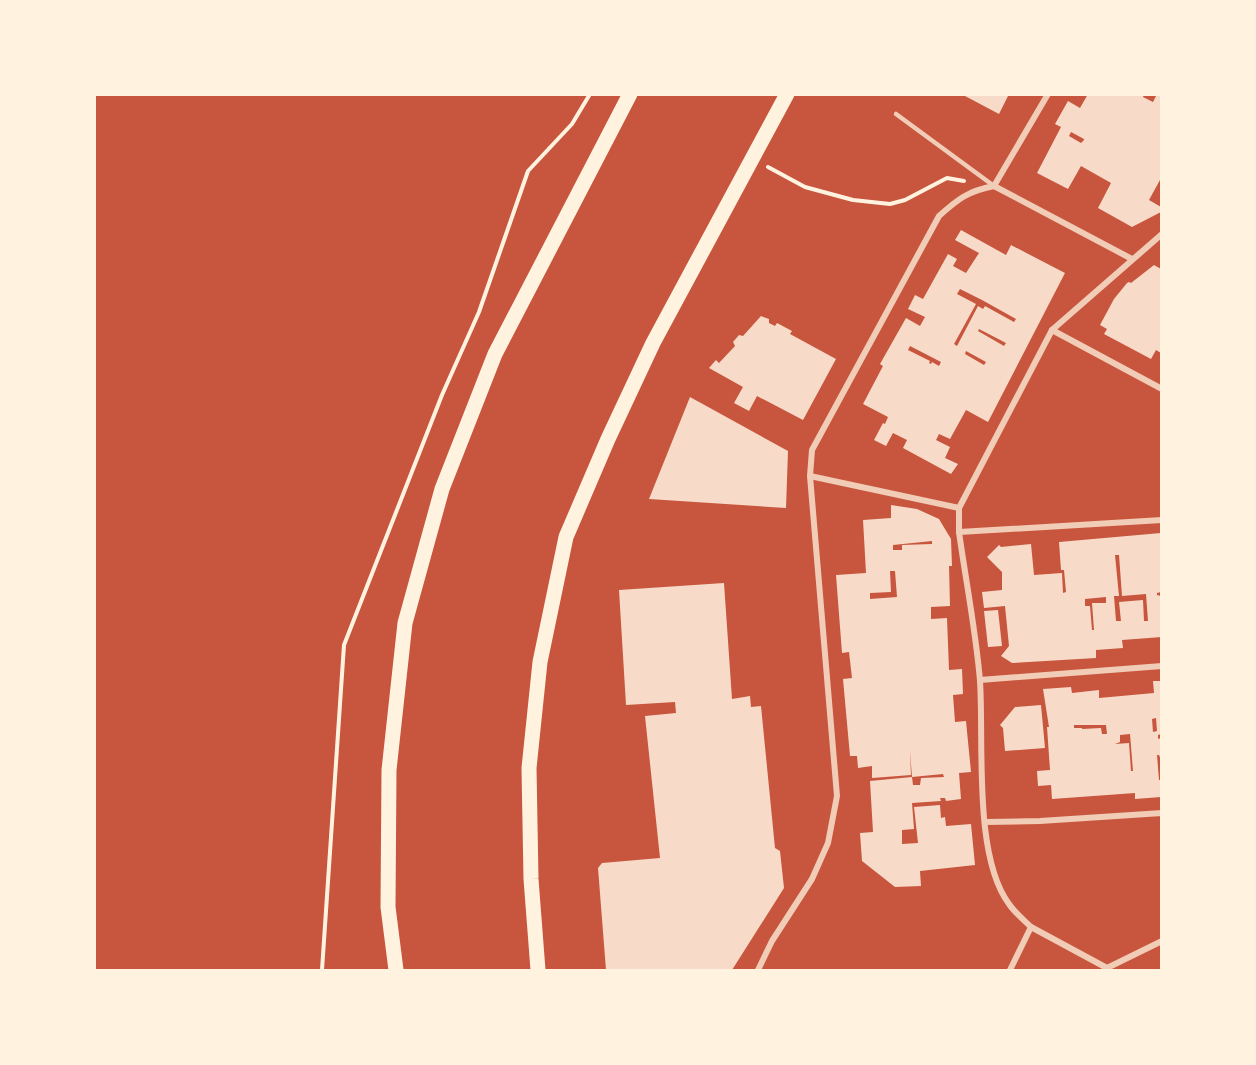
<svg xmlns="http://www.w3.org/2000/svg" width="1256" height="1065" font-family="'Golos Text',sans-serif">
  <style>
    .building { fill: #f7dbc8; fill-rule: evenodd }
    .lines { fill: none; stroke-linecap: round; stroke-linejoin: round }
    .path { stroke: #fff3e0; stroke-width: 4 }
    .service { stroke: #f1ccb7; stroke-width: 4.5 }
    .minor { stroke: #f1ccb7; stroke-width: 6 }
    .primary { stroke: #fff3e0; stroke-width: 15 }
  </style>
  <rect width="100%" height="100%" fill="#c8553d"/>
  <g class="building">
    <polygon points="966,94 1009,94 999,114 965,96"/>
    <path d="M 1088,94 L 1144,94 L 1143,97 L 1153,102 L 1157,94 L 1161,94 L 1161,181 L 1160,180 L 1149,200 L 1161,207 L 1161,212 L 1132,227 L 1098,208 L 1111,183 L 1081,166 L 1068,189 L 1037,173 L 1061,127 L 1055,124 L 1068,101 L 1080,108 ZM 1071,132 L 1084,139 L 1084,140 L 1081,143 L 1069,136 Z"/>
    <path d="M 961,230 L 1006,255 L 1011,245 L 1065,273 L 988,422 L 966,410 L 950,439 L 939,434 L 936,440 L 950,447 L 945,458 L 958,464 L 951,474 L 903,448 L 907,440 L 893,433 L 886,446 L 874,440 L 883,423 L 885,424 L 888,417 L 863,404 L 883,366 L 880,364 L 906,318 L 920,326 L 925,317 L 908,309 L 915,295 L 923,299 L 948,254 L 957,259 L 953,266 L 966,273 L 979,253 L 955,240 ZM 960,289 L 982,300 L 1016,319 L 1014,322 L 985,306 L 983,309 L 978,306 L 957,346 L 954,344 L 976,304 L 957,294 ZM 979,329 L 1006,343 L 1004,346 L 978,331 ZM 910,346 L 941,362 L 939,366 L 932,362 L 931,364 L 929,363 L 930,361 L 908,350 ZM 966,351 L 986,362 L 984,365 L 965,354 Z"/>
    <polygon points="1154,265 1161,269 1161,353 1156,350 1151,359 1104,334 1107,329 1100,325 1114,299 1127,283 1129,282 1131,283"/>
    <polygon points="761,316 769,319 769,323 775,326 777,323 792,331 790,334 836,359 803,420 757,396 749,411 734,403 743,387 709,368 716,360 719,363 735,346 733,342 739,335 743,336"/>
    <polygon points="690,397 788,451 786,508 649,499"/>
    <path d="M 891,505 L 917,509 L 939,519 L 951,539 L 952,566 L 949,566 L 950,606 L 931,607 L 931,619 L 947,618 L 949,670 L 962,669 L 963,694 L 953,695 L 955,722 L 966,721 L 971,772 L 959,773 L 961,799 L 946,801 L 945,798 L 940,798 L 941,801 L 912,803 L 914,829 L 902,830 L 902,844 L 918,843 L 914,807 L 940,805 L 941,818 L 945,817 L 946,826 L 971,824 L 975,865 L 920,871 L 921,886 L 895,887 L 862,861 L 860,833 L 873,832 L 870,781 L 912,777 L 910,751 L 911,775 L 872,778 L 872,766 L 858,768 L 857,756 L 850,756 L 843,679 L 852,678 L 849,652 L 842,653 L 836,575 L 866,573 L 863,520 L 891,518 ZM 932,541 L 932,544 L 902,545 L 902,550 L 893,550 L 893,545 ZM 890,571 L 895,571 L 897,597 L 870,599 L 870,593 L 891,592 ZM 943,774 L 944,777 L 921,778 L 920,785 L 913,785 L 912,777 Z"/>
    <path d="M 1161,533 L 1161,592 L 1157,593 L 1157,595 L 1161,596 L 1162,637 L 1122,640 L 1123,648 L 1096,650 L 1096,658 L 1012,663 L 1001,656 L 1009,646 L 1005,606 L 984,608 L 982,592 L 1002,590 L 1002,572 L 987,557 L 999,545 L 1001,547 L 1031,544 L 1034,575 L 1062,573 L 1063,593 L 1066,592 L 1064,570 L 1061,570 L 1059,542 ZM 1115,555 L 1119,555 L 1122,596 L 1146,594 L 1148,621 L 1144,621 L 1143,600 L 1119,602 L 1121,621 L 1116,621 L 1114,596 L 1119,596 ZM 1106,597 L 1106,603 L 1092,603 L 1094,630 L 1092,630 L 1090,606 L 1085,606 L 1085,599 Z"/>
    <polygon points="724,583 732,699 750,696 751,707 761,706 775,848 780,851 784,888 732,970 606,970 598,868 602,863 660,858 645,716 676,713 675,702 626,705 619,590"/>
    <polygon points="998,610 1002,646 988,647 984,611"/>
    <path d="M 1153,681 L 1161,681 L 1161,734 L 1158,735 L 1158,739 L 1161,738 L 1161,760 L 1159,755 L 1157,755 L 1159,780 L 1161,780 L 1161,797 L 1135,799 L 1135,793 L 1052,799 L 1051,785 L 1038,786 L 1037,771 L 1050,770 L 1047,727 L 1049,727 L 1043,689 L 1071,687 L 1072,693 L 1099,690 L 1099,698 L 1154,693 ZM 1156,718 L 1157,731 L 1153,732 L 1152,719 ZM 1074,725 L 1106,725 L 1107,734 L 1102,734 L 1101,728 L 1082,729 L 1082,728 L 1074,728 ZM 1130,734 L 1133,771 L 1131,771 L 1129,743 L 1115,744 L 1120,742 L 1120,735 Z"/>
    <polygon points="1041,705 1045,748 1005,751 1003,728 1000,725 1015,707"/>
  </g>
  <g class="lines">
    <g class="path">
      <polyline points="768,167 805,187 853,200 890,204 905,200 947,178 964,181"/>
      <polyline points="322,970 344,645 442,395 479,312 528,171 572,124 590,94"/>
    </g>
    <polyline class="service" points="896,114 994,186"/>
    <g class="minor">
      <polyline points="994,186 1132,259"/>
      <polyline points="1052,330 1162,389"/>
      <path d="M 810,476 L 959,508 L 959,532 C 966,582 976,632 980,681 C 984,741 973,856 1009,904 C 1015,913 1024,920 1031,927"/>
      <polyline points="959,508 1052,330 1162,234"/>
      <polyline points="959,532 1162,520"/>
      <polyline points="980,680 1162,666"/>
      <polyline points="985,822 1040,821 1162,813"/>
      <polyline points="1107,968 1162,941"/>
      <path d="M 758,970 L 772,941 L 812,879 L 828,843 L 837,796 L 810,476 L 812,450 L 939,216 C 958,199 968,191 994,186 L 1048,94"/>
      <polyline points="1010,970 1031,927 1107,968 1108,970"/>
    </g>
    <g class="primary">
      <polyline points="396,970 388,907 389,770 405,623 442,489 495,354 630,94"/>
      <polyline points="538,970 531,879 529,768 540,662 566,537 608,439 653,343 787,94"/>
    </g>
  </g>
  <rect width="1256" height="1065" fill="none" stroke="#fff3e0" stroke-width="192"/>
</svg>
